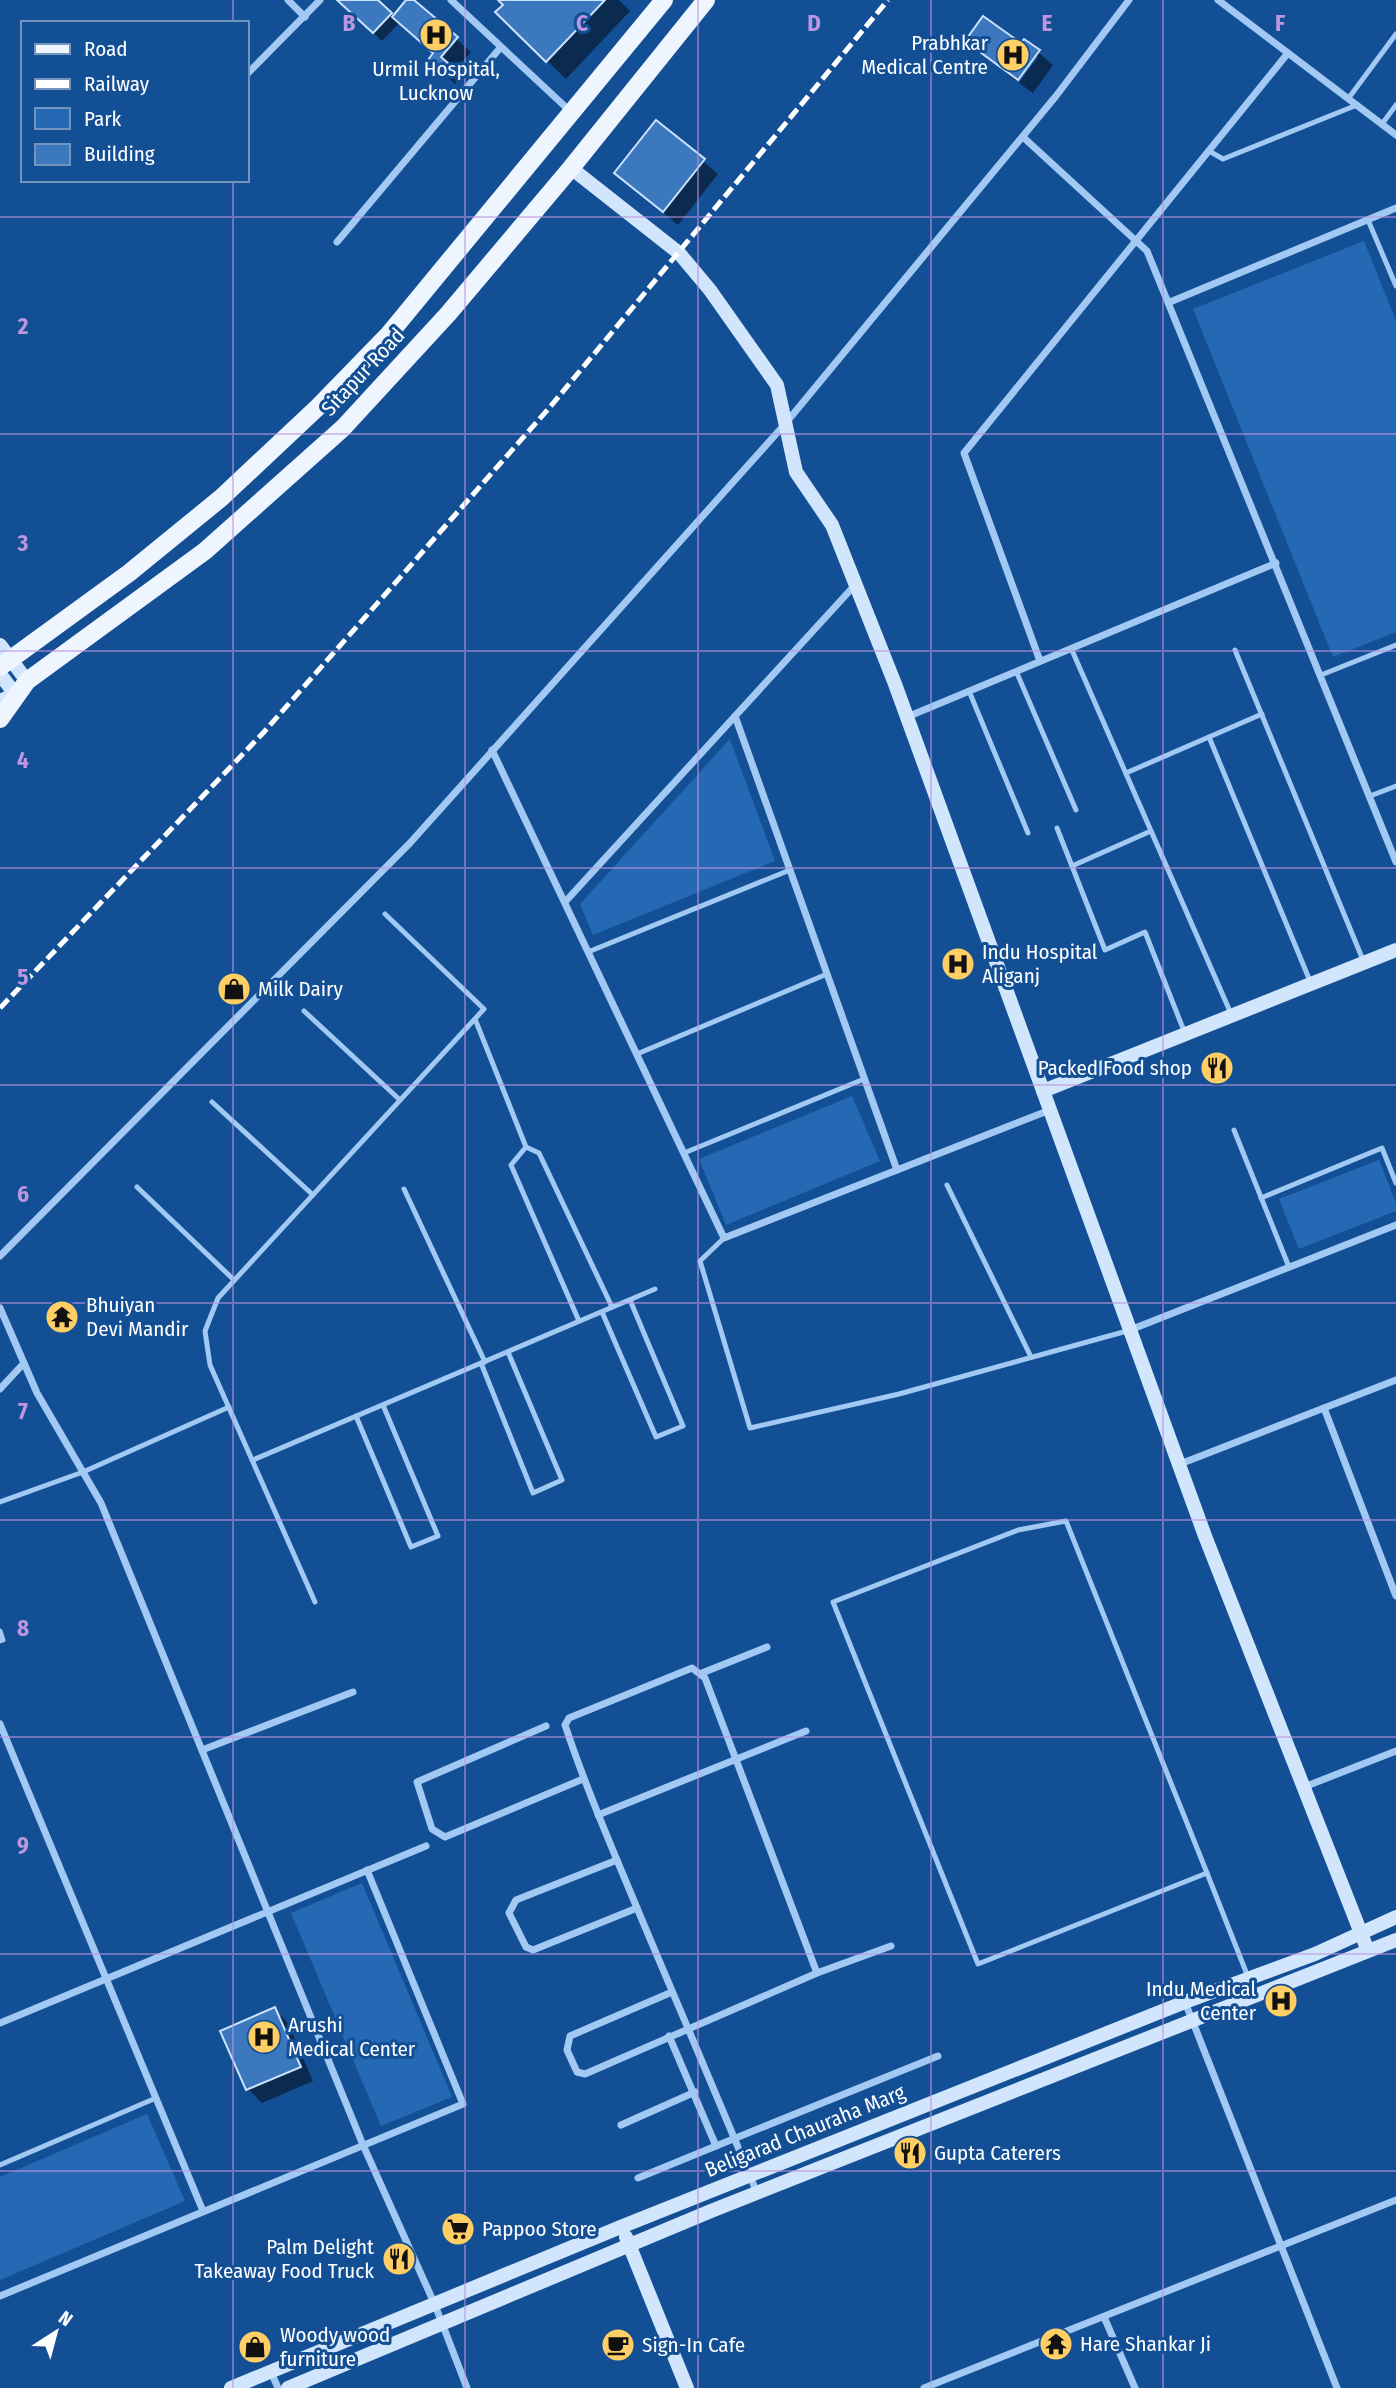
<svg xmlns="http://www.w3.org/2000/svg" width="1396" height="2388" font-family="'Fira Sans Condensed',sans-serif">
  <style>
    .green { fill: #2569b5 }
    .shadow { fill: #0007 }
    .building { fill: #3b78be; stroke: #cae2fd; stroke-width: 2 }
    .lines { fill: none; stroke-linecap: round; stroke-linejoin: round }
    .lane { stroke: #a2c9f3; stroke-width: 5 }
    .street { stroke: #a2c9f3; stroke-width: 7 }
    .secondary { stroke: #d1e5fc; stroke-width: 14 }
    .primary { stroke: #eef5ff; stroke-width: 18 }
    .rail { stroke: #fff; stroke-width: 5; stroke-dasharray: 12 5; stroke-linecap: butt }
    .grid { fill: none; stroke: #bd96df; stroke-width: 2; stroke-opacity: 0.55 }
    .labels { text-anchor: middle; dominant-baseline: central; stroke-width: 6; stroke-linejoin: round; paint-order: stroke }
    .poi-label { font-size: 21px; fill: #fff; stroke: #134f95; text-anchor: start }
    .street-label { font-size: 21px; fill: #fff; stroke: #134f95 }
    .grid-label { font-size: 23px; text-anchor: middle; font-weight: bold; fill: #bd96df; stroke: #134f95; stroke-width: 6; stroke-linejoin: round; paint-order: stroke }
  </style>
  <rect width="100%" height="100%" fill="#134f95"/>
  <g class="green">
    <polygon points="1364,241 1396,321 1396,632 1333,657 1193,309"/>
    <polygon points="730,739 775,861 593,935 580,904"/>
    <polygon points="852,1096 880,1161 726,1225 699,1159"/>
    <polygon points="1379,1160 1396,1203 1396,1211 1299,1249 1279,1199"/>
    <polygon points="362,1883 452,2097 381,2126 291,1913"/>
    <polygon points="147,2114 185,2201 0,2280 0,2177"/>
  </g>
  <g class="shadow">
    <polygon points="339,0 376,0 394,17 412,0 471,52 454,71 461,78 455,84 444,74 430,60 435,54 399,23 382,41"/>
    <polygon points="500,0 619,0 630,11 566,79 516,31"/>
    <polygon points="967,41 1021,45 1025,41 1053,65 1033,93 1019,83 1038,57 1035,55 1016,81"/>
    <polygon points="656,122 718,174 678,225 616,173"/>
    <polygon points="274,2009 288,2023 313,2081 262,2103 248,2089 222,2032"/>
  </g>
  <g class="building">
    <polygon points="337,0 378,0 392,13 373,33"/>
    <polygon points="406,0 414,0 458,37 441,57 448,63 441,72 428,60 433,53 392,17"/>
    <polygon points="498,0 605,0 546,62 495,12 503,5"/>
    <polygon points="983,16 1021,43 1024,39 1040,50 1018,80 965,41"/>
    <polygon points="656,120 705,159 663,212 614,173"/>
    <polygon points="275,2007 301,2067 246,2090 220,2031"/>
  </g>
  <g class="lines">
    <g class="lane">
      <polyline points="1348,99 1396,34"/>
      <polyline points="1382,124 1396,105"/>
      <polyline points="1209,151 1223,159 1357,105"/>
      <polyline points="1368,220 1396,286"/>
      <polyline points="1071,648 1232,1016"/>
      <polyline points="1235,650 1363,960"/>
      <polyline points="1016,671 1076,810"/>
      <polyline points="1321,675 1396,645"/>
      <polyline points="969,691 1028,833"/>
      <polyline points="1209,737 1310,981"/>
      <polyline points="1126,773 1262,714"/>
      <polyline points="1370,796 1396,786"/>
      <polyline points="1057,828 1105,950 1145,932 1184,1031"/>
      <polyline points="1072,866 1151,831"/>
      <polyline points="588,952 790,870"/>
      <polyline points="304,1011 400,1100"/>
      <polyline points="475,1019 526,1147 539,1153 612,1307"/>
      <polyline points="637,1054 827,974"/>
      <polyline points="212,1102 313,1195"/>
      <polyline points="1234,1130 1289,1267"/>
      <polyline points="526,1147 511,1165 579,1321"/>
      <polyline points="684,1153 864,1079"/>
      <polyline points="947,1185 1031,1357"/>
      <polyline points="137,1187 234,1280"/>
      <polyline points="404,1189 485,1362"/>
      <polyline points="1261,1198 1382,1148 1396,1183"/>
      <polyline points="724,1238 700,1261 750,1428 899,1394 1127,1331"/>
      <polyline points="602,1312 656,1437 683,1426 630,1300"/>
      <polyline points="481,1363 533,1493 562,1480 508,1352"/>
      <polyline points="356,1416 411,1547 438,1536 383,1405"/>
      <polyline points="253,1460 655,1289"/>
      <polyline points="0,1502 83,1472 229,1407"/>
      <polygon points="1066,1521 1207,1873 978,1964 833,1602 1018,1530"/>
      <polyline points="315,1602 210,1365 205,1331 218,1298 484,1009 385,914"/>
      <polyline points="0,1631 3,1640 0,1641"/>
      <polyline points="1207,1873 1248,1977"/>
      <polyline points="0,2165 156,2098"/>
    </g>
    <g class="street">
      <polyline points="288,0 305,17"/>
      <polyline points="451,0 572,113"/>
      <polyline points="1218,0 1396,135"/>
      <polyline points="247,74 320,0"/>
      <polyline points="1023,137 1147,251 1396,862"/>
      <polyline points="337,242 500,48"/>
      <polyline points="1170,302 1396,208"/>
      <polyline points="1040,661 964,453 1288,53"/>
      <polyline points="735,716 897,1170"/>
      <polyline points="907,717 1276,563"/>
      <polyline points="492,750 724,1238 1050,1110"/>
      <polyline points="565,902 855,585"/>
      <polyline points="0,1256 410,843 785,424 1056,96 1129,0"/>
      <polyline points="0,1308 37,1393 101,1503 363,2145 435,2305 467,2388"/>
      <polyline points="1130,1330 1396,1225"/>
      <polyline points="0,1389 24,1363"/>
      <polyline points="1324,1408 1396,1596"/>
      <polyline points="1180,1464 1396,1380"/>
      <polyline points="702,1673 767,1647"/>
      <polyline points="0,1724 203,2211"/>
      <polyline points="546,1726 417,1782 432,1829 445,1837 583,1779"/>
      <polyline points="202,1750 353,1692"/>
      <polyline points="1304,1787 1396,1751"/>
      <polyline points="598,1815 806,1731"/>
      <polyline points="617,1860 516,1900 509,1913 526,1947 533,1950 637,1908"/>
      <polyline points="817,1973 891,1946"/>
      <path d="M 672,1992 L 570,2036 L 567,2050 L 577,2072 L 585,2074 L 817,1973 L 705,1678 L 692,1668 L 569,1718 L 565,1725 C 586,1788 612,1848 637,1908 C 677,2003 718,2098 757,2193"/>
      <polyline points="1185,2002 1337,2388"/>
      <polyline points="0,2023 426,1846"/>
      <polyline points="621,2125 695,2092"/>
      <polyline points="716,2146 938,2056"/>
      <polyline points="638,2178 716,2146 669,2036"/>
      <polyline points="0,2296 463,2104 367,1870"/>
      <polyline points="1104,2317 1135,2388"/>
      <polyline points="271,2372 278,2388"/>
      <polyline points="924,2388 1396,2200"/>
    </g>
    <g class="secondary">
      <polyline points="571,168 679,253 710,290 777,385 796,472 832,525 895,684 1205,1536 1368,1951"/>
      <polyline points="0,645 27,681"/>
      <polyline points="0,674 15,694 0,701"/>
      <polyline points="1043,1091 1396,950"/>
      <polyline points="626,2237 687,2388"/>
      <polyline points="231,2388 623,2226 1185,2002 1315,1954 1396,1917"/>
      <polyline points="288,2388 711,2211 1396,1940"/>
    </g>
    <g class="primary">
      <polyline points="0,667 129,573 221,498 318,407 389,334 664,0"/>
      <polyline points="0,719 27,681 205,551 343,428 448,314 571,168 706,0"/>
    </g>
    <polyline class="rail" points="0,1008 264,732 550,407 888,0"/>
  </g>
  <path class="grid" d="M 233,0 L 233,23M 465,0 L 465,2388M 698,0 L 698,2388M 931,0 L 931,2388M 1163,0 L 1163,2388M 233,180 L 233,2388M 0,217 L 1396,217M 0,434 L 1396,434M 0,651 L 1396,651M 0,868 L 1396,868M 0,1085 L 1396,1085M 0,1303 L 1396,1303M 0,1520 L 1396,1520M 0,1737 L 1396,1737M 0,1954 L 1396,1954M 0,2171 L 1396,2171"/>
  <defs>
    <symbol id="hospital-disc" viewBox="-11 -11 22 22"><circle r="9.5" fill="#ffce64" stroke="#134f95"/><path d="M-5-5h3v3.5h4V-5h3V5h-3V1.5h-4V5h-3Z" fill="#111"/></symbol>
    <symbol id="shop-disc" viewBox="-11 -11 22 22"><circle r="9.5" fill="#ffce64" stroke="#134f95"/><path d="M-5-2.5h2.3a2.7 3.5 0 0 1 5.4 0H5L5.5 6h-11ZM-1.5-2.5h3a1.5 2.3 0 0 0-3 0Z" fill="#111"/></symbol>
    <symbol id="restaurant-disc" viewBox="-11 -11 22 22"><circle r="9.5" fill="#ffce64" stroke="#134f95"/><path d="M-5-6h1v4h1v-4h1v4h1v-4h1v5L-1.5 .5V6h-2V.5L-5-1ZM5-6V6H3V1.5H1.5Q1.5-4 5-6Z" fill="#111"/></symbol>
    <symbol id="temple-disc" viewBox="-11 -11 22 22"><circle r="9.5" fill="#ffce64" stroke="#134f95"/><path d="M0-6L5-2H3V0L6.5 2.5H4V6H1.5V3h-3V6H-4V2.5H-6.5L-3 0V-2H-5Z" fill="#111"/></symbol>
    <symbol id="supermarket-disc" viewBox="-11 -11 22 22"><circle r="9.5" fill="#ffce64" stroke="#134f95"/><path d="M-6-5.5h2.5l.6 2H6L4.5 2H-2.5L-4.4-4H-6ZM-1.5 3.2a1.3 1.3 0 1 0 .1 0ZM3 3.2a1.3 1.3 0 1 0 .1 0Z" fill="#111"/></symbol>
    <symbol id="cafe-disc" viewBox="-11 -11 22 22"><circle r="9.5" fill="#ffce64" stroke="#134f95"/><path d="M-5.5-4.5H6V0H3Q3 3.5 0 3.5H-2.5Q-5.5 3.5-5.5 0ZM3-3.2v2h1.7v-2ZM-6 4.5H4V6H-6Z" fill="#111"/></symbol>
  </defs>
  <g fill-rule="evenodd">
    <use href="#hospital-disc" x="417" y="16" width="38" height="38"/>
    <use href="#hospital-disc" x="994" y="36" width="38" height="38"/>
    <use href="#hospital-disc" x="939" y="945" width="38" height="38"/>
    <use href="#shop-disc" x="215" y="970" width="38" height="38"/>
    <use href="#restaurant-disc" x="1198" y="1049" width="38" height="38"/>
    <use href="#temple-disc" x="43" y="1298" width="38" height="38"/>
    <use href="#hospital-disc" x="1262" y="1982" width="38" height="38"/>
    <use href="#hospital-disc" x="245" y="2018" width="38" height="38"/>
    <use href="#restaurant-disc" x="891" y="2134" width="38" height="38"/>
    <use href="#supermarket-disc" x="439" y="2210" width="38" height="38"/>
    <use href="#restaurant-disc" x="380" y="2240" width="38" height="38"/>
    <use href="#temple-disc" x="1037" y="2325" width="38" height="38"/>
    <use href="#cafe-disc" x="599" y="2326" width="38" height="38"/>
    <use href="#shop-disc" x="236" y="2328" width="38" height="38"/>
  </g>
  <g class="labels">
    <g class="poi-label">
      <text x="988" y="43" text-anchor="end">Prabhkar<tspan x="988" dy="24">Medical Centre</tspan></text>
      <text x="436" y="69" text-anchor="middle">Urmil Hospital,<tspan x="436" dy="24">Lucknow</tspan></text>
      <text x="982" y="952">Indu Hospital<tspan x="982" dy="24">Aliganj</tspan></text>
      <text x="258" y="989">Milk Dairy</text>
      <text x="1192" y="1068" text-anchor="end">Packed Food shop</text>
      <text x="86" y="1305">Bhuiyan<tspan x="86" dy="24">Devi Mandir</tspan></text>
      <text x="1256" y="1989" text-anchor="end">Indu Medical<tspan x="1256" dy="24">Center</tspan></text>
      <text x="288" y="2025">Arushi<tspan x="288" dy="24">Medical Center</tspan></text>
      <text x="934" y="2153">Gupta Caterers</text>
      <text x="482" y="2229">Pappoo Store</text>
      <text x="374" y="2247" text-anchor="end">Palm Delight<tspan x="374" dy="24">Takeaway Food Truck</tspan></text>
      <text x="280" y="2335">Woody wood<tspan x="280" dy="24">furniture</tspan></text>
      <text x="1080" y="2344">Hare Shankar Ji</text>
      <text x="642" y="2345">Sign-In Cafe</text>
    </g>
    <g class="street-label">
      <text transform="translate(363 372) rotate(-47)">Sitapur Road</text>
      <text transform="translate(805 2131) rotate(-22)">Beligarad Chauraha Marg</text>
    </g>
  </g>
  <g class="grid-label">
    <text x="349" y="31">B</text>
    <text x="582" y="31">C</text>
    <text x="814" y="31">D</text>
    <text x="1047" y="31">E</text>
    <text x="1280" y="31">F</text>
    <text x="23" y="334">2</text>
    <text x="23" y="551">3</text>
    <text x="23" y="768">4</text>
    <text x="23" y="985">5</text>
    <text x="23" y="1202">6</text>
    <text x="23" y="1419">7</text>
    <text x="23" y="1636">8</text>
    <text x="23" y="1853">9</text>
  </g>
  <rect x="21" y="21" width="228" height="161" fill="#134f95" stroke="#7195bf" stroke-width="2"/>
  <rect x="35" y="44" width="35" height="10" fill="#eef5ff" stroke="#7195bf" stroke-width="2"/>
  <text x="84" y="56" font-size="21" fill="#ffffff">Road</text>
  <rect x="35" y="79" width="35" height="10" fill="#ffffff" stroke="#7195bf" stroke-width="2"/>
  <text x="84" y="91" font-size="21" fill="#ffffff">Railway</text>
  <rect x="35" y="108" width="35" height="21" fill="#2569b5" stroke="#7195bf" stroke-width="2"/>
  <text x="84" y="126" font-size="21" fill="#ffffff">Park</text>
  <rect x="35" y="144" width="35" height="21" fill="#3b78be" stroke="#7195bf" stroke-width="2"/>
  <text x="84" y="161" font-size="21" fill="#ffffff">Building</text>
  <g transform="translate(56 2332) rotate(36)" stroke="#134f95" stroke-width="5" paint-order="stroke">
  <path d="M0-5L12 26L0 18L-12 26Z" fill="#ffffff"/>
  <text y="-10" font-size="19" font-weight="bold" text-anchor="middle" fill="#ffffff">N</text>
  </g>
</svg>
